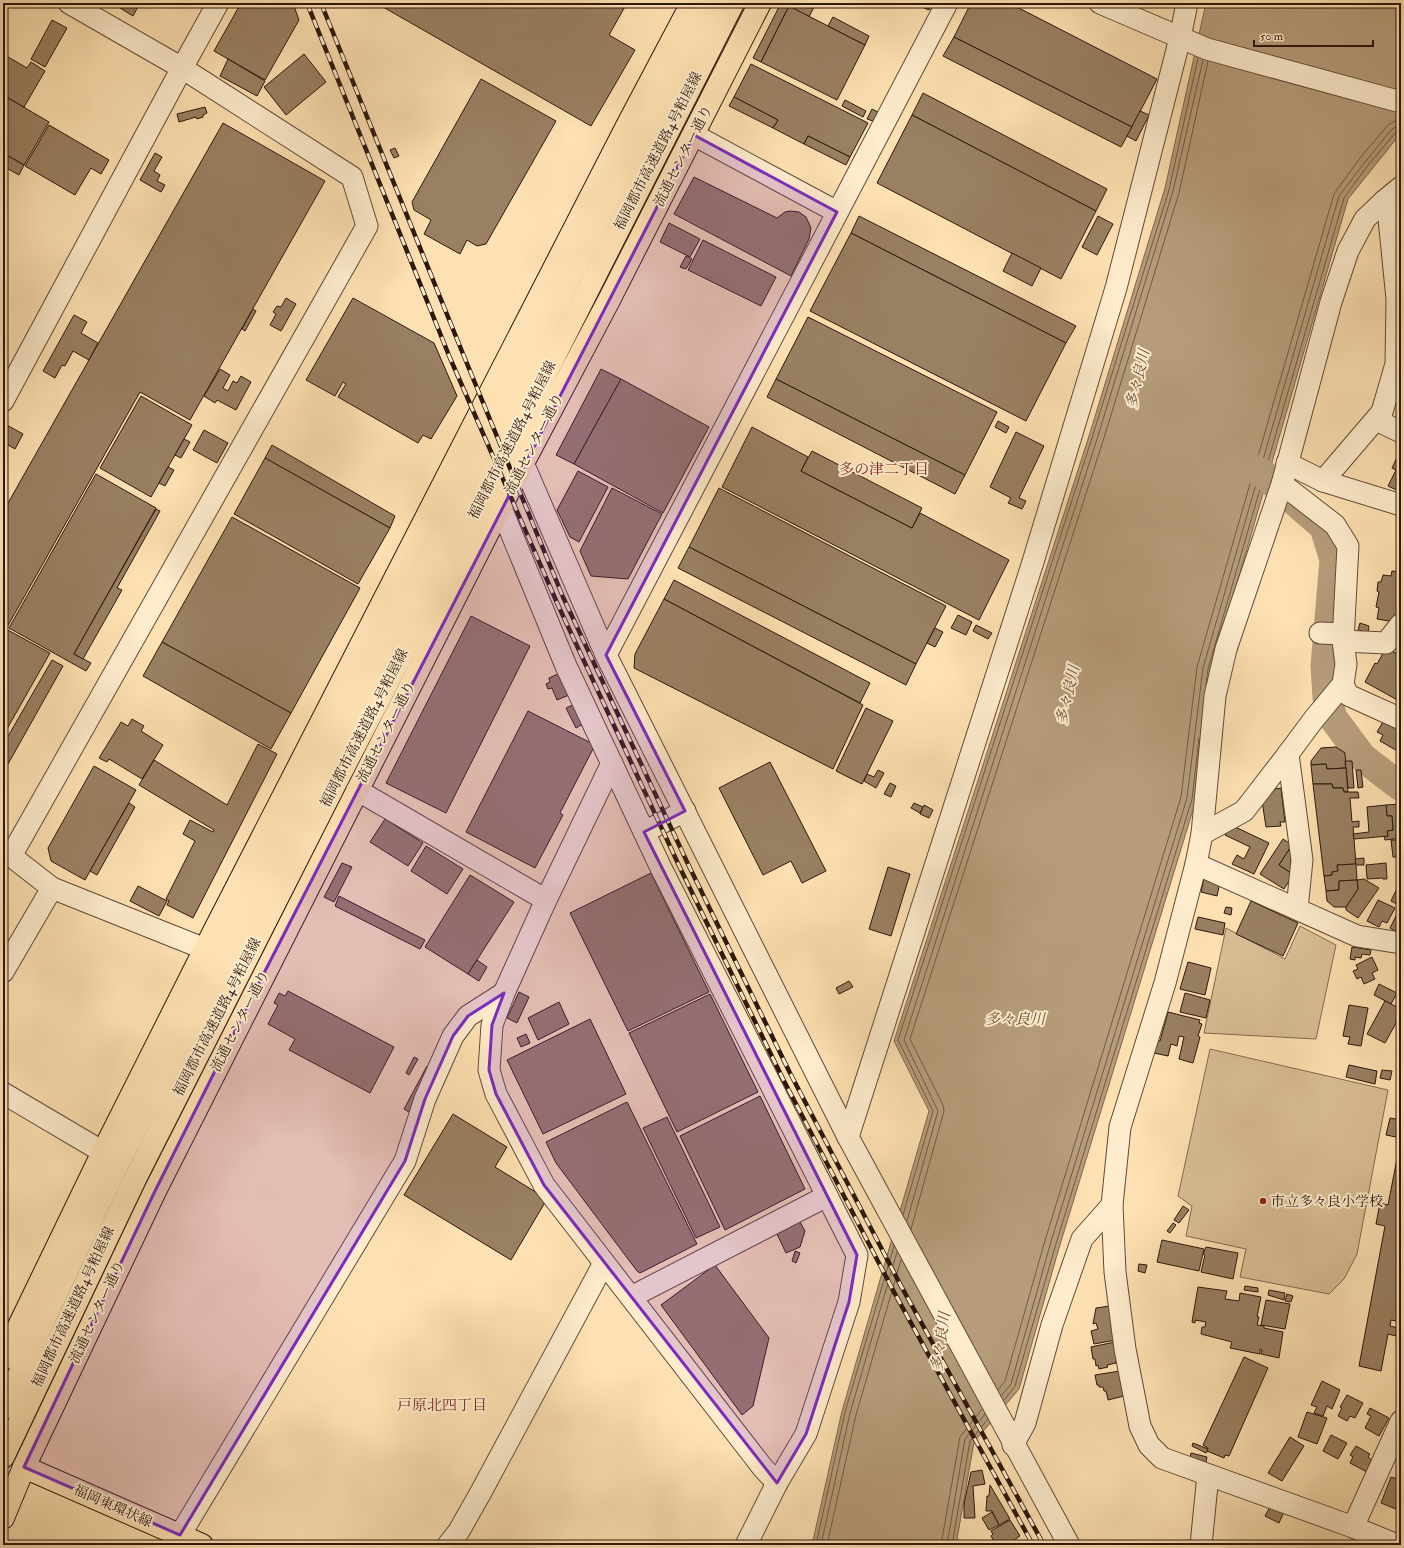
<svg xmlns="http://www.w3.org/2000/svg" width="1404" height="1548" font-family="'IM FELL Double Pica','Noto Serif JP',serif">
  <style>
    .green { fill: #dabf96; stroke: #826b51 }
    .water { fill: #b69c7a; stroke: #7e674e }
    .lines { fill: none; stroke-linecap: round; stroke-linejoin: round }
    .shore { stroke: #705a43; stroke-width: 1 }
    .river { stroke: #b69c7a; stroke-width: 29 }
    .building { fill: #998062; stroke: #2b170c }
    .minor-casing { stroke: #604a36; stroke-width: 23 }
    .major-casing { stroke: #2b170c; stroke-width: 24 }
    .highway-casing { stroke: #2b170c; stroke-width: 24 }
    .minor { stroke: #feeccd; stroke-width: 21 }
    .major { stroke: #fee1b2; stroke-width: 22 }
    .highway { stroke: #fee1b2; stroke-width: 22 }
    .rail-casing { stroke: #2b170c; stroke-width: 4.5 }
    .rail { stroke: #feeccd; stroke-width: 3; stroke-dasharray: 9; stroke-linecap: butt }
    .marked { fill: #7b2cbf; fill-opacity: 0.2; stroke: #7b2cbf; stroke-width: 3; stroke-linejoin: round }
    .poi-dot { fill: #8f2418; stroke: #feeccd; stroke-width: 1.5 }
    .labels { text-anchor: middle; dominant-baseline: central; stroke-width: 4; stroke-linejoin: round; paint-order: stroke }
    .street-label { font-size: 14px; fill: #2b170c; stroke: #feeccd }
    .poi-label { font-size: 14px; fill: #2b170c; stroke: #feeccd; text-anchor: start }
    .water-label { font-size: 15px; font-style: italic; fill: #634c38; stroke: #feeccd }
    .neighbourhood-label { font-size: 15px; fill: #7a1f14; stroke: #feeccd }
  </style>
  <rect width="100%" height="100%" fill="#fee1b2"/>
  <filter id="stains"><feTurbulence type="fractalNoise" baseFrequency=".005" numOctaves="4"/><feColorMatrix values="0 0 0 0 .2 0 0 0 0 .09 0 0 0 0 .02 0 0 0 .5 -.17"/></filter>
  <radialGradient id="worn" r=".72"><stop offset=".6" stop-color="#630" stop-opacity="0"/><stop offset="1" stop-color="#630" stop-opacity=".3"/></radialGradient>
  <g class="green">
    <polygon points="1300,926 1336,945 1316,1039 1204,1033 1226,928 1285,959"/>
    <polygon points="1210,1049 1388,1090 1357,1254 1344,1279 1329,1294 1240,1277 1246,1249 1186,1236 1192,1206 1178,1196"/>
  </g>
  <polygon class="water" points="1206,3 1401,3 1401,133 1348,199 1212,670 1196,800 1059,1248 1019,1389 974,1442 956,1545 812,1545 842,1411 929,1111 894,1041 1089,436 1165,188"/>
  <g class="lines">
    <g class="shore">
      <polyline points="1206,684 1208,669 1344,198 1368,165 1396,132 1401,131"/>
      <polyline points="903,1215 933,1111 898,1040 1092,438 1169,190 1198,58"/>
      <polyline points="907,1221 938,1111 904,1040 1097,439 1173,191 1203,60"/>
      <polyline points="911,1229 944,1111 943,1105 910,1039 1103,441 1179,193 1208,61"/>
      <polyline points="998,1390 1005,1381 1044,1244 1181,797 1197,667 1334,194 1360,158 1388,125 1395,121 1401,120"/>
      <polyline points="1001,1396 1011,1384 1050,1245 1187,798 1203,668 1339,196 1365,162 1392,129 1396,127 1401,126"/>
      <polyline points="1004,1400 1015,1386 1055,1247 1192,799 1199,738"/>
      <polyline points="816,1545 845,1412 894,1246"/>
      <polyline points="821,1545 850,1413 897,1252"/>
      <polyline points="827,1545 856,1415 901,1260"/>
      <polyline points="941,1545 960,1437 982,1409"/>
      <polyline points="947,1545 965,1439 985,1414"/>
      <polyline points="952,1545 970,1441 988,1419"/>
    </g>
    <polyline class="river" points="1233,459 1262,473 1324,527 1334,560 1325,666 1327,698 1333,718 1362,757 1401,787"/>
  </g>
  <g class="building">
    <polygon points="112,3 140,3 133,16"/>
    <polygon points="241,3 293,3 299,20 265,80 214,51"/>
    <polygon points="376,3 627,3 609,35 635,50 591,126"/>
    <polygon points="781,3 805,3 814,7 809,17 789,6 761,62 753,58"/>
    <polygon points="926,3 933,3 929,10 924,8"/>
    <polygon points="971,3 1009,3 1157,79 1132,127 954,37"/>
    <polygon points="789,6 865,45 837,100 761,62"/>
    <polygon points="833,17 869,36 865,45 828,26"/>
    <polygon points="52,20 67,28 45,67 31,59"/>
    <polygon points="954,37 1132,127 1121,147 943,56"/>
    <polygon points="3,54 27,68 31,62 45,71 24,107 3,95"/>
    <polygon points="304,54 326,82 286,115 264,87"/>
    <polygon points="228,59 265,81 257,96 220,76"/>
    <polygon points="751,64 868,123 850,157 808,136 804,144 773,128 778,120 734,97"/>
    <polygon points="481,79 556,121 486,244 477,246 467,240 460,254 424,234 431,220 414,210 412,202"/>
    <polygon points="923,93 1107,189 1096,211 912,115"/>
    <polygon points="3,95 49,122 24,165 3,153"/>
    <polygon points="734,97 778,120 773,128 729,106"/>
    <polygon points="845,100 866,111 863,117 842,106"/>
    <polygon points="205,107 207,113 203,115 203,117 197,119 196,117 179,122 177,114"/>
    <polygon points="872,109 878,112 873,121 867,119"/>
    <polygon points="1140,111 1149,115 1136,141 1127,136"/>
    <polygon points="912,115 1096,211 1061,279 877,183"/>
    <polygon points="223,123 325,181 190,420 140,392 6,629 50,653 3,736 3,512"/>
    <polygon points="49,125 109,160 101,174 91,168 75,195 25,166"/>
    <polygon points="808,136 850,157 846,165 804,144"/>
    <polygon points="395,148 399,156 394,158 390,150"/>
    <polygon points="3,153 24,165 19,175 3,166"/>
    <polygon points="155,153 162,157 154,171 160,175 157,181 165,185 161,192 140,180"/>
    <polygon points="694,177 777,218 785,212 790,211 799,212 806,217 811,228 809,239 791,276 674,214"/>
    <polygon points="859,216 1076,326 1066,343 851,233"/>
    <polygon points="1098,216 1113,224 1097,255 1082,247"/>
    <polygon points="669,223 700,239 690,257 660,242"/>
    <polygon points="851,233 1066,343 1026,421 810,311"/>
    <polygon points="703,240 776,277 761,306 688,270"/>
    <polygon points="1012,253 1041,268 1032,286 1003,271"/>
    <polygon points="686,256 692,259 686,269 680,267"/>
    <polygon points="286,298 296,304 281,331 270,325 276,314 273,312 277,306 281,307"/>
    <polygon points="353,298 434,343 457,396 431,439 423,435 418,443 338,397 346,384 343,382 335,396 306,380"/>
    <polygon points="253,309 256,311 245,331 242,329"/>
    <polygon points="74,315 87,322 81,333 98,343 89,360 73,351 65,366 62,365 55,378 43,371"/>
    <polygon points="808,317 997,412 965,475 776,379"/>
    <polygon points="220,369 230,375 223,388 228,391 233,381 237,383 241,376 251,382 236,410 217,400 215,403 204,396"/>
    <polygon points="601,369 621,379 574,464 556,455"/>
    <polygon points="621,379 709,427 663,513 574,464"/>
    <polygon points="776,379 965,475 955,494 767,397"/>
    <polygon points="141,396 192,425 151,497 100,468"/>
    <polygon points="998,421 1009,427 1006,433 995,427"/>
    <polygon points="3,423 23,434 15,449 3,442"/>
    <polygon points="752,427 808,457 801,471 912,528 920,513 1009,560 979,620 722,487"/>
    <polygon points="204,430 228,443 217,463 193,450"/>
    <polygon points="1016,432 1044,446 1019,498 1026,501 1022,509 1008,503 1011,498 990,487"/>
    <polygon points="184,439 190,442 181,458 175,455"/>
    <polygon points="272,445 395,516 390,528 265,458"/>
    <polygon points="1401,449 1401,492 1388,486 1396,470 1392,468"/>
    <polygon points="812,451 922,508 912,528 801,471"/>
    <polygon points="265,458 390,528 358,584 234,514"/>
    <polygon points="168,467 174,470 165,486 159,483"/>
    <polygon points="578,471 608,487 579,542 570,537 557,510"/>
    <polygon points="96,474 156,508 74,654 91,663 86,671 9,628"/>
    <polygon points="612,488 662,514 628,579 591,576 580,551"/>
    <polygon points="719,488 946,606 916,664 689,547"/>
    <polygon points="156,509 160,511 117,588 122,590 83,659 74,654"/>
    <polygon points="232,517 360,588 291,713 162,642"/>
    <polygon points="689,547 916,664 906,685 678,568"/>
    <polygon points="1392,571 1401,572 1401,617 1395,622 1377,619 1379,608 1376,607 1379,592 1377,591 1378,582 1381,582 1383,575 1391,576"/>
    <polygon points="674,580 870,683 860,703 664,599"/>
    <polygon points="664,599 863,705 833,769 634,668 635,654"/>
    <polygon points="958,615 972,622 966,635 951,628"/>
    <polygon points="471,616 530,646 446,813 386,783"/>
    <polygon points="1360,623 1369,626 1368,633 1358,630"/>
    <polygon points="976,625 992,633 988,639 973,631"/>
    <polygon points="935,628 943,632 935,647 927,643"/>
    <polygon points="162,642 291,713 271,749 143,676"/>
    <polygon points="1386,648 1401,656 1401,702 1365,682 1375,663 1377,664"/>
    <polygon points="52,660 63,666 3,773 3,745"/>
    <polygon points="560,673 569,695 557,700 552,688 548,689 546,684 550,682 549,678"/>
    <polygon points="573,705 583,724 576,728 566,708"/>
    <polygon points="866,708 893,721 862,784 836,771"/>
    <polygon points="528,711 595,745 560,813 563,815 535,868 466,832"/>
    <polygon points="1386,717 1401,721 1401,753 1380,741 1383,735 1377,732"/>
    <polygon points="132,719 144,726 141,731 163,745 142,779 109,759 107,762 99,758 121,722 128,726"/>
    <polygon points="258,744 277,754 193,918 167,905 169,901 166,899 195,841 183,834 190,820 213,832 214,830 139,785 154,760 227,805"/>
    <polygon points="1336,747 1345,753 1346,768 1327,769 1326,764 1311,765 1311,761 1321,748"/>
    <polygon points="1345,761 1352,761 1354,788 1348,788"/>
    <polygon points="770,762 826,871 802,883 791,861 763,875 719,788"/>
    <polygon points="1326,764 1327,769 1346,768 1348,792 1344,792 1343,788 1333,788 1332,784 1313,784 1311,765"/>
    <polygon points="94,766 136,790 85,880 51,861 48,848"/>
    <polygon points="878,770 884,773 876,788 864,781 867,774 874,777"/>
    <polygon points="1356,770 1361,770 1363,787 1358,788"/>
    <polygon points="890,783 896,786 891,797 884,794"/>
    <polygon points="1313,784 1332,784 1333,788 1343,788 1344,792 1358,792 1359,798 1350,798 1352,822 1359,821 1359,827 1353,827 1356,864 1337,865 1338,871 1332,872 1332,875 1324,876"/>
    <polygon points="1281,788 1285,822 1280,822 1281,826 1266,827 1262,801 1275,789"/>
    <polygon points="129,803 135,807 97,875 90,871"/>
    <polygon points="914,803 923,807 920,813 911,808"/>
    <polygon points="1400,804 1401,838 1385,840 1384,836 1388,836 1387,831 1393,830 1392,816 1387,816 1386,805"/>
    <polygon points="924,805 933,810 929,818 920,814"/>
    <polygon points="1386,805 1387,816 1392,816 1393,830 1387,831 1388,836 1354,839 1353,834 1369,832 1367,807"/>
    <polygon points="385,819 423,843 408,866 370,842"/>
    <polygon points="1231,825 1269,843 1254,874 1232,864 1237,855 1244,859 1250,847 1225,835"/>
    <polygon points="1283,839 1292,845 1279,865 1291,873 1289,876 1291,878 1284,889 1260,874"/>
    <polygon points="1391,840 1397,840 1399,857 1393,857"/>
    <polygon points="1292,845 1291,859 1291,873 1279,865"/>
    <polygon points="426,846 463,869 447,894 411,871"/>
    <polygon points="1364,858 1364,865 1356,865 1357,880 1339,881 1339,890 1326,891 1324,876 1332,875 1332,872 1338,871 1337,865 1356,864 1355,859"/>
    <polygon points="342,863 352,867 334,902 324,897"/>
    <polygon points="1386,863 1387,879 1383,879 1383,878 1367,879 1366,865"/>
    <polygon points="888,867 910,874 891,936 869,929"/>
    <polygon points="651,873 709,992 628,1031 570,913"/>
    <polygon points="470,875 514,902 468,974 425,947"/>
    <polygon points="1204,878 1220,882 1217,896 1201,892"/>
    <polygon points="1364,879 1379,888 1358,918 1346,910 1346,907 1358,889 1357,880"/>
    <polygon points="1357,880 1358,889 1346,907 1334,907 1327,901 1326,891 1339,890 1339,881"/>
    <polygon points="1399,884 1401,885 1401,906 1391,901"/>
    <polygon points="138,886 167,901 159,916 130,901"/>
    <polygon points="339,896 425,940 420,949 335,906"/>
    <polygon points="1378,900 1395,908 1387,923 1382,921 1379,927 1367,921"/>
    <polygon points="1251,901 1298,923 1283,956 1236,934"/>
    <polygon points="1226,907 1232,908 1231,915 1224,913"/>
    <polygon points="1399,910 1401,911 1401,934 1390,928"/>
    <polygon points="1198,917 1225,923 1223,935 1195,929"/>
    <polygon points="1352,947 1371,950 1370,955 1362,954 1361,958 1355,957 1355,960 1350,959"/>
    <polygon points="1372,957 1378,970 1372,973 1375,979 1364,984 1361,977 1357,979 1353,971 1358,969 1356,965"/>
    <polygon points="477,960 487,967 479,981 468,974"/>
    <polygon points="1188,962 1211,968 1205,995 1180,989"/>
    <polygon points="849,981 853,987 839,994 836,988"/>
    <polygon points="1379,984 1397,993 1391,1004 1374,995"/>
    <polygon points="288,991 394,1047 370,1093 289,1050 295,1039 268,1024 278,1005 274,1003 279,993 285,996"/>
    <polygon points="519,992 529,997 517,1023 507,1018"/>
    <polygon points="1185,993 1210,1000 1206,1018 1180,1012"/>
    <polygon points="710,994 758,1092 677,1132 629,1033"/>
    <polygon points="1385,1001 1401,1009 1401,1014 1385,1043 1367,1034"/>
    <polygon points="559,1002 569,1024 538,1040 528,1018"/>
    <polygon points="1349,1005 1368,1008 1361,1046 1348,1044 1350,1037 1343,1036"/>
    <polygon points="1168,1012 1200,1020 1199,1023 1202,1024 1198,1036 1200,1037 1193,1063 1179,1059 1184,1037 1179,1036 1177,1046 1171,1044 1168,1056 1154,1053 1157,1040 1160,1041"/>
    <polygon points="590,1019 626,1094 543,1134 507,1060"/>
    <polygon points="526,1034 530,1043 521,1047 517,1038"/>
    <polygon points="414,1057 418,1059 409,1075 406,1073"/>
    <polygon points="1349,1065 1377,1071 1375,1084 1346,1077"/>
    <polygon points="427,1066 431,1069 409,1112 404,1109"/>
    <polygon points="1382,1070 1392,1071 1390,1080 1380,1078"/>
    <polygon points="760,1096 805,1189 725,1230 680,1136"/>
    <polygon points="627,1102 697,1244 640,1273 637,1271 556,1163 546,1142"/>
    <polygon points="453,1114 507,1147 495,1167 547,1199 511,1260 404,1195"/>
    <polygon points="667,1117 720,1227 696,1238 643,1128"/>
    <polygon points="1390,1118 1401,1120 1401,1264 1396,1289 1399,1289 1398,1298 1401,1299 1401,1322 1391,1320 1390,1326 1398,1328 1396,1336 1388,1334 1381,1371 1359,1366 1385,1226 1376,1224 1380,1203 1388,1205 1401,1138 1386,1135"/>
    <polygon points="1183,1206 1189,1210 1179,1223 1174,1220"/>
    <polygon points="800,1222 805,1231 800,1247 786,1253 777,1234"/>
    <polygon points="1173,1223 1176,1225 1170,1233 1167,1231"/>
    <polygon points="1162,1240 1204,1249 1199,1271 1157,1262"/>
    <polygon points="1206,1247 1238,1253 1233,1279 1201,1272 1205,1255 1203,1254"/>
    <polygon points="795,1251 800,1253 796,1263 792,1261"/>
    <polygon points="1139,1264 1147,1265 1145,1273 1138,1271"/>
    <polygon points="715,1265 769,1338 753,1406 742,1415 661,1305"/>
    <polygon points="1245,1286 1258,1288 1258,1292 1244,1290"/>
    <polygon points="1198,1287 1227,1291 1225,1299 1239,1301 1240,1293 1261,1297 1257,1317 1259,1317 1257,1325 1264,1326 1264,1328 1283,1332 1279,1358 1261,1354 1262,1350 1260,1349 1260,1354 1230,1348 1232,1342 1201,1334 1202,1327 1205,1327 1206,1322 1195,1320 1195,1323 1192,1322"/>
    <polygon points="1269,1290 1285,1293 1284,1300 1268,1295"/>
    <polygon points="1287,1294 1293,1296 1291,1302 1285,1301"/>
    <polygon points="1266,1300 1290,1304 1285,1329 1261,1325"/>
    <polygon points="1110,1306 1116,1340 1094,1344 1091,1331 1098,1329 1096,1323 1093,1324 1096,1308"/>
    <polygon points="1115,1342 1119,1361 1116,1361 1116,1363 1107,1365 1108,1367 1099,1369 1098,1365 1096,1366 1095,1359 1093,1359 1091,1347"/>
    <polygon points="1244,1357 1268,1368 1229,1456 1225,1455 1224,1458 1207,1451 1208,1448 1203,1445"/>
    <polygon points="1120,1371 1124,1396 1108,1400 1106,1391 1104,1391 1103,1387 1099,1387 1099,1385 1097,1385 1095,1375"/>
    <polygon points="1322,1381 1340,1390 1332,1409 1327,1406 1323,1416 1314,1413 1317,1407 1311,1405"/>
    <polygon points="1347,1395 1363,1403 1355,1418 1350,1416 1347,1421 1338,1416 1342,1408 1340,1407"/>
    <polygon points="1370,1408 1389,1418 1379,1436 1365,1428 1371,1416 1367,1414"/>
    <polygon points="1307,1412 1327,1418 1317,1444 1298,1437"/>
    <polygon points="1331,1435 1347,1443 1338,1459 1323,1451"/>
    <polygon points="1290,1437 1304,1446 1282,1481 1268,1473"/>
    <polygon points="1193,1443 1208,1449 1206,1453 1192,1446"/>
    <polygon points="1356,1446 1370,1454 1368,1457 1373,1461 1367,1472 1350,1463 1353,1457 1350,1455"/>
    <polygon points="1191,1453 1207,1457 1206,1462 1190,1458"/>
    <polygon points="982,1470 985,1484 973,1486 975,1518 964,1518 964,1504 971,1472"/>
    <polygon points="1391,1477 1400,1480 1401,1478 1401,1511 1381,1503"/>
    <polygon points="990,1485 1010,1519 999,1525 992,1511 986,1511 987,1496 989,1496"/>
    <polygon points="1271,1505 1284,1512 1279,1523 1265,1516"/>
    <polygon points="992,1512 999,1525 989,1530 982,1518"/>
    <polygon points="1010,1520 1020,1536 1007,1545 996,1545 991,1536 993,1534 991,1531"/>
  </g>
  <g class="lines">
    <defs>
      <g id="minor">
        <polyline points="1100,3 1207,49 1401,102"/>
        <polyline points="694,135 837,212"/>
        <polyline points="3,401 182,68 218,3"/>
        <polyline points="1376,420 1401,432"/>
        <polyline points="523,463 606,655 848,1137 1069,1545"/>
        <polyline points="1287,463 1323,481 1401,505"/>
        <polyline points="1323,481 1382,412 1396,364 1397,299 1389,219 1384,201"/>
        <polyline points="501,508 566,666 661,868 857,1255 849,1302 806,1434 777,1483 746,1545"/>
        <polyline points="1320,633 1344,634"/>
        <polyline points="1343,641 1386,643 1401,624"/>
        <polyline points="606,655 947,3"/>
        <polyline points="1343,684 1348,695 1401,719"/>
        <polyline points="1288,754 1302,860 1297,909"/>
        <polyline points="612,763 546,900 504,993 492,1025 489,1070 496,1094 544,1185 763,1468 777,1483"/>
        <polyline points="357,790 546,900"/>
        <polyline points="644,832 685,811"/>
        <polyline points="1202,834 1244,811 1288,754 1314,719 1343,684 1346,664 1343,641 1348,546 1335,525 1282,484"/>
        <polyline points="3,852 11,856 52,888 205,949"/>
        <polyline points="11,856 367,226 352,177 182,68 69,3"/>
        <polyline points="1196,864 1357,936 1401,943"/>
        <polyline points="3,972 52,888"/>
        <polyline points="3,1093 103,1152"/>
        <polyline points="848,1137 1032,565 1116,288 1180,38 1187,3"/>
        <polyline points="631,1297 827,1196"/>
        <polyline points="1013,1445 1025,1423 1052,1325 1082,1239 1112,1205"/>
        <polyline points="1353,1527 1401,1421"/>
        <polyline points="174,1545 405,1161 425,1099 453,1036 468,1016 504,993"/>
        <polyline points="448,1545 459,1531 481,1492 604,1263"/>
        <polyline points="1201,1545 1208,1475"/>
        <polyline points="1397,1545 1353,1527 1162,1458 1149,1445 1140,1426 1125,1349 1115,1272 1112,1205 1120,1127 1165,983 1196,864 1202,834 1215,696 1226,649 1282,484 1331,302 1348,251 1365,219 1384,201 1401,187"/>
      </g>
      <polyline id="major" points="24,1467 202,1545"/>
      <g id="highway">
        <polyline points="3,1359 103,1152 205,949 627,126 692,3"/>
        <polyline points="3,1409 50,1307 118,1164 451,516 567,283 710,3"/>
        <polyline points="3,1457 136,1177 336,782 469,525 733,3"/>
        <polyline points="3,1518 24,1467 155,1191 523,463 608,302 760,3"/>
      </g>
    </defs>
    <use href="#minor" class="minor-casing"/>
    <use href="#major" class="major-casing"/>
    <use href="#highway" class="highway-casing"/>
    <use href="#minor" class="minor"/>
    <use href="#major" class="major"/>
    <use href="#highway" class="highway"/>
    <defs>
      <g id="rail">
        <polyline points="307,3 450,358 558,605 682,872 783,1079 894,1292 1033,1545"/>
        <polyline points="321,3 461,349 563,597 688,864 789,1071 900,1284 1044,1545"/>
      </g>
    </defs>
    <use href="#rail" class="rail-casing"/>
    <use href="#rail" class="rail"/>
  </g>
  <path class="marked" d="M 694,135 L 837,212 L 606,655 L 685,811 L 644,832 L 857,1255 L 849,1302 L 806,1434 L 777,1483 L 544,1185 L 496,1094 L 489,1070 L 492,1025 L 504,993 L 468,1016 L 453,1036 L 425,1099 L 405,1161 L 180,1535 L 24,1467 L 155,1191 L 263,975 Z"/>
  <circle class="poi-dot" cx="1263" cy="1201" r="4"/>
  <g class="labels">
    <g class="street-label">
      <text transform="translate(658 151) rotate(-63)">福岡都市高速道路4号粕屋線</text>
      <text transform="translate(683 156) rotate(-63)">流通センター通り</text>
      <text transform="translate(512 440) rotate(-63)">福岡都市高速道路4号粕屋線</text>
      <text transform="translate(534 444) rotate(-63)">流通センター通り</text>
      <text transform="translate(364 728) rotate(-63)">福岡都市高速道路4号粕屋線</text>
      <text transform="translate(386 732) rotate(-63)">流通センター通り</text>
      <text transform="translate(217 1017) rotate(-63)">福岡都市高速道路4号粕屋線</text>
      <text transform="translate(240 1021) rotate(-63)">流通センター通り</text>
      <text transform="translate(73 1307) rotate(-65)">福岡都市高速道路4号粕屋線</text>
      <text transform="translate(97 1312) rotate(-65)">流通センター通り</text>
      <text transform="translate(113 1506) rotate(24)">福岡東環状線</text>
    </g>
    <g class="poi-label">
      <text x="1271" y="1201">市立多々良小学校</text>
    </g>
    <g class="water-label">
      <text transform="translate(1138 379) rotate(-77)">多々良川</text>
      <text transform="translate(1068 695) rotate(-77)">多々良川</text>
      <text x="1015" y="1019">多々良川</text>
      <text transform="translate(941 1342) rotate(-82)">多々良川</text>
    </g>
    <g class="neighbourhood-label">
      <text x="884" y="469">多の津二丁目</text>
      <text x="442" y="1405">戸原北四丁目</text>
    </g>
  </g>
  <rect width="1404" height="1548" fill="none" stroke="#fee1b2" stroke-width="16"/>
  <rect x="4" y="4" width="1396" height="1540" fill="none" stroke="#2b170c" stroke-width="2"/>
  <rect x="8" y="8" width="1388" height="1532" fill="none" stroke="#2b170c"/>
  <path d="M1254 40v6h119v-6" fill="none" stroke="#2b170c" stroke-width="2"/>
  <text x="1260" y="40" font-size="12" fill="#2b170c" stroke="#feeccd" stroke-width="3" paint-order="stroke">50 m</text>
  <rect width="100%" height="100%" filter="url(#stains)"/>
  <rect width="100%" height="100%" fill="url(#worn)"/>
</svg>
